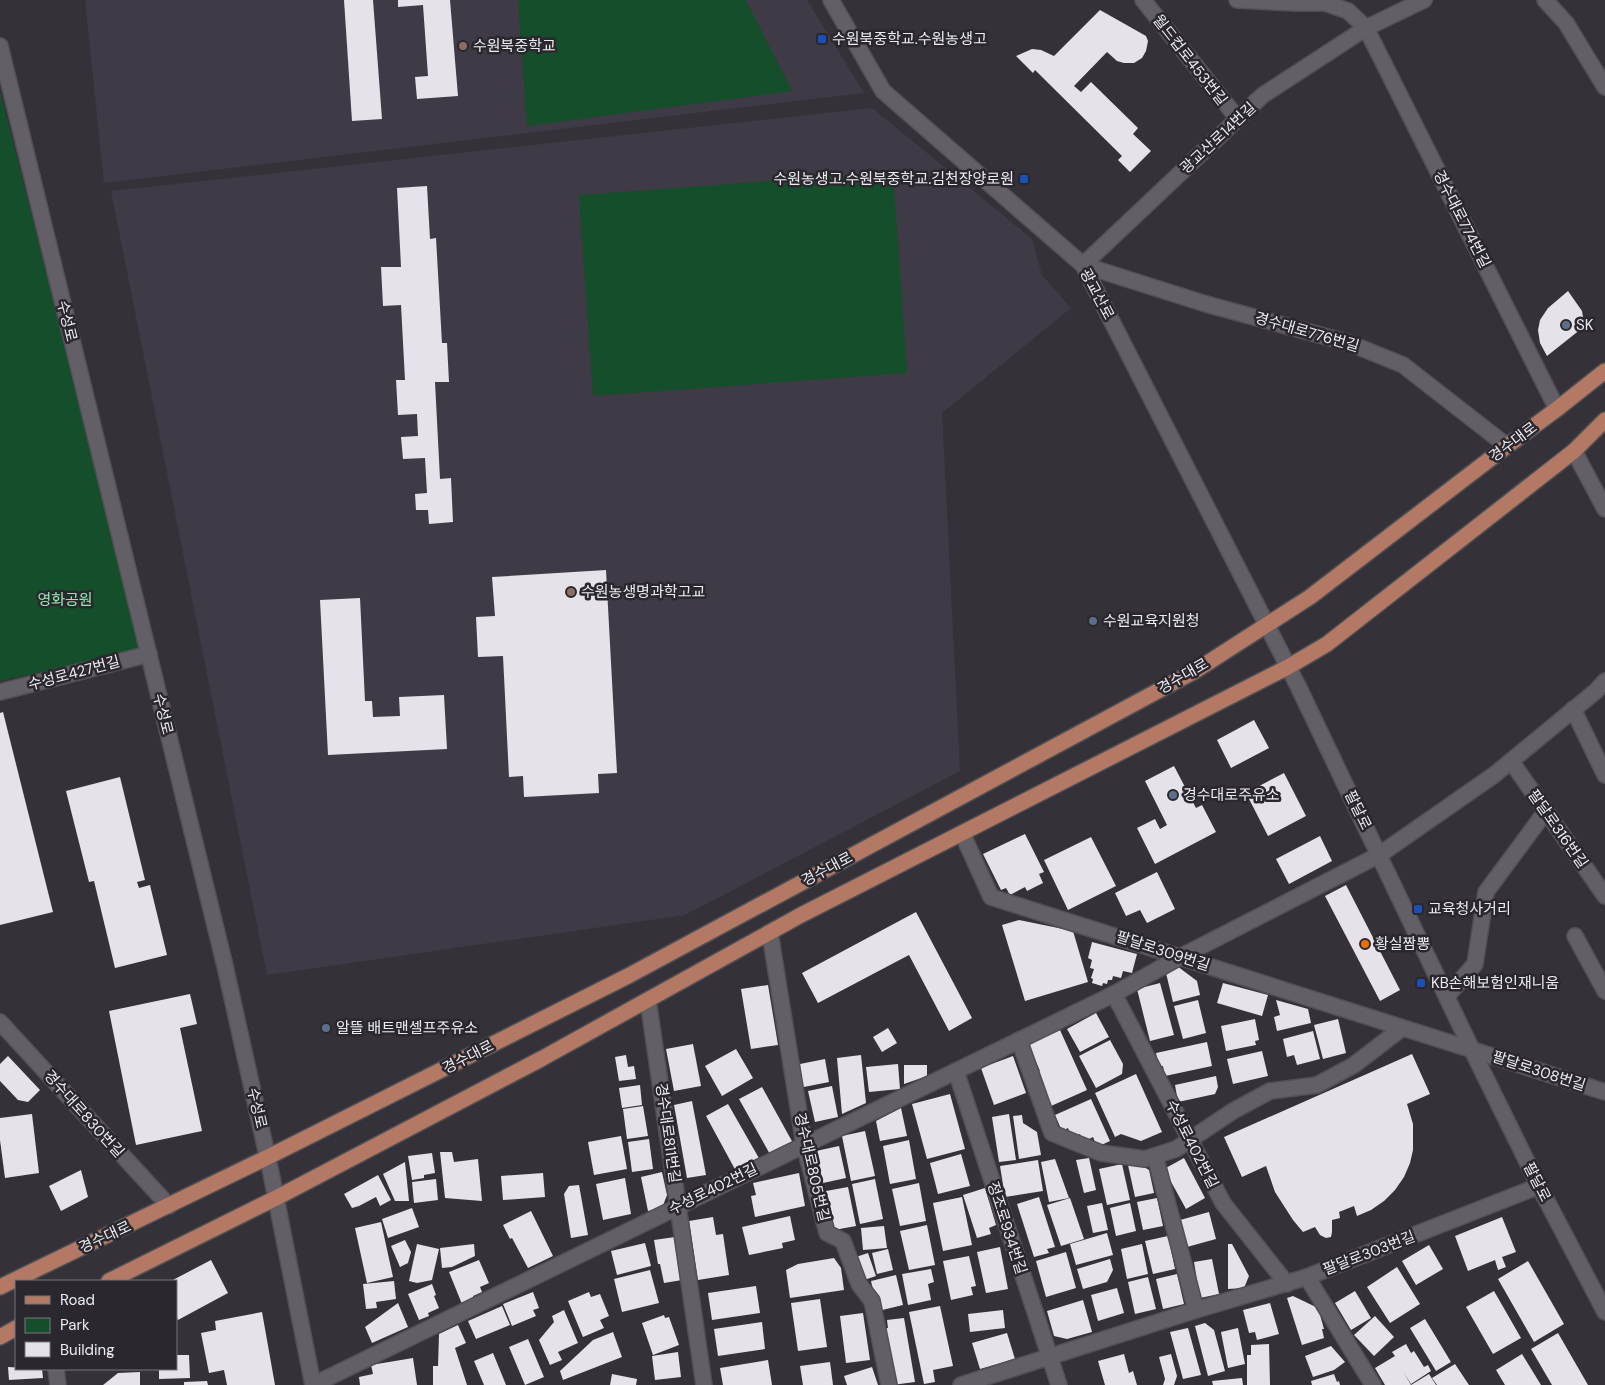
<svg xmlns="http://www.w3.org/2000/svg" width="1605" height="1385" font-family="'DM Sans','Noto Sans KR',sans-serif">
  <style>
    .built { fill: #3f3b46 }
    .green { fill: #144e2b }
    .building { fill: #e5e2ea }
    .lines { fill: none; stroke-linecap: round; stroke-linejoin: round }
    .minor-casing { stroke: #525055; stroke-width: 18 }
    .tertiary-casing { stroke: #525055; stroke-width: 18 }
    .secondary-casing { stroke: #525055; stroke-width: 18 }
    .primary-casing { stroke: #525055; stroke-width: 18 }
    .minor { stroke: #625f66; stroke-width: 15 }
    .tertiary { stroke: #625f66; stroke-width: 15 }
    .secondary { stroke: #625f66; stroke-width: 15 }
    .primary { stroke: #b47964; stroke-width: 15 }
    .transit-dot { fill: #1a4fb4; stroke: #2a282e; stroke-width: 2 }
    .education-dot { fill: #8d6e63; stroke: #2a282e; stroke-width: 2 }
    .service-dot { fill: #5c6f8a; stroke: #2a282e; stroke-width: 2 }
    .food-dot { fill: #e8710a; stroke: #2a282e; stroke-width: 2 }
    .labels { text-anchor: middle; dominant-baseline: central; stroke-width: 5; stroke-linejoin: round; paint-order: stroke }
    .poi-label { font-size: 15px; fill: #ecebef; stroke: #2a282e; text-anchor: start }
    .street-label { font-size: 15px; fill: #ecebef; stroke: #2a282e }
    .park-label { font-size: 15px; fill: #92ebad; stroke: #2a282e }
  </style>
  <rect width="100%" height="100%" fill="#343238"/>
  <g class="built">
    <polygon points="85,0 807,0 864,93 104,183"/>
    <polygon points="872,108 1032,239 1042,275 1071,308 942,413 960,771 685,915 267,975 111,191"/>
  </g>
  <g class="green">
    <polygon points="518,0 746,0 792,91 527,126"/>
    <polygon points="0,91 143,649 0,681"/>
    <polygon points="893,172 907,373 593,396 579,195"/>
  </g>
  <g class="building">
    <polygon points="344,0 373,0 382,119 352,121"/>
    <polygon points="398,0 450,0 458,96 417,99 415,77 428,76 423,5 398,7"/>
    <polygon points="1100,10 1146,36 1148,41 1146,51 1142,58 1134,63 1124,63 1117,61 1107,52 1074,86 1081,92 1091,82 1138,128 1133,134 1151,151 1130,172 1118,160 1122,156 1035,70 1033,73 1016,56 1032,49 1041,50 1054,56"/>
    <polygon points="427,186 430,239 436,238 442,343 447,343 449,382 435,382 440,479 451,478 453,522 429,524 428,510 416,510 415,494 427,493 425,458 403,459 401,437 418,436 417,414 398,415 396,380 405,380 401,305 383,306 381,267 401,267 397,188"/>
    <polygon points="1568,291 1582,311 1583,317 1578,325 1581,329 1547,356 1540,343 1538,330 1540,320 1548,308"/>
    <polygon points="606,570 617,773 598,774 599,793 524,797 523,776 509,777 503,656 478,657 476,617 495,616 492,577"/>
    <polygon points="360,598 365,701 372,701 373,717 400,716 399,697 444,695 447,749 328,755 320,600"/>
    <polygon points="3,712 53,912 0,925 0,713"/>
    <polygon points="1254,720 1269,748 1231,768 1217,740"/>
    <polygon points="1174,766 1196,808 1202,805 1216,832 1155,864 1137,828 1155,819 1160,829 1167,825 1145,781"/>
    <polygon points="1284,773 1306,816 1268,836 1246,793"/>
    <polygon points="120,777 145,880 137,882 139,888 150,885 167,955 115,968 94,881 89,882 66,791"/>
    <polygon points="1025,834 1044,872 1039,874 1043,883 1027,891 1025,887 1010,895 1006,888 1001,890 983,854"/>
    <polygon points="1320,836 1332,861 1289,884 1276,859"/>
    <polygon points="1091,837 1116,886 1068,910 1044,860"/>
    <polygon points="1157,872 1175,909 1147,923 1140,910 1126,916 1115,893"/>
    <polygon points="1346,885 1400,990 1380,1001 1325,896"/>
    <polygon points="916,912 972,1018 949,1031 909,955 818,1003 802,973"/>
    <polygon points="1019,920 1073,931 1088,982 1025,1001 1002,925"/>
    <polygon points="1092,942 1137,954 1132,973 1123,971 1121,978 1113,976 1112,980 1108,980 1107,984 1103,983 1102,986 1092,983 1093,979 1091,978 1094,969 1090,968 1092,960 1088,958"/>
    <polygon points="1177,966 1197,981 1200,995 1173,1002 1165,969"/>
    <polygon points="1160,983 1174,1035 1150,1041 1137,989"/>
    <polygon points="1223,983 1268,995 1262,1016 1217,1003"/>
    <polygon points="768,985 778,1045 751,1049 741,989"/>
    <polygon points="190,994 197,1024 180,1028 202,1131 136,1145 109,1011"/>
    <polygon points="1198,1000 1206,1033 1183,1039 1174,1006"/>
    <polygon points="1276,1000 1308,1009 1311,1023 1277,1031 1274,1017 1280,1015"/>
    <polygon points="1096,1013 1109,1037 1080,1052 1067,1029"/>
    <polygon points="1255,1019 1259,1040 1255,1041 1256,1045 1226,1051 1221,1026"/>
    <polygon points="1338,1019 1346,1053 1323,1059 1314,1025"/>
    <polygon points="888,1028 897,1043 882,1052 873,1037"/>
    <polygon points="1060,1030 1087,1090 1051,1106 1036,1072 1040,1071 1028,1044"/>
    <polygon points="1313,1031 1320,1059 1297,1065 1294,1055 1287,1057 1283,1039"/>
    <polygon points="1110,1040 1123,1064 1122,1074 1096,1088 1079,1056"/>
    <polygon points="1207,1042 1212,1066 1165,1076 1163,1066 1159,1067 1156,1053"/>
    <polygon points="693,1044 701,1086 674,1091 666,1049"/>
    <polygon points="736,1049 753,1078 722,1096 705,1066"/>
    <polygon points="1262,1051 1268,1076 1233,1084 1227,1059"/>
    <polygon points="1412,1054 1430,1094 1407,1104 1413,1124 1413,1150 1410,1163 1404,1177 1395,1190 1384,1201 1371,1210 1357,1216 1354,1206 1339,1212 1340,1218 1332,1220 1332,1232 1331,1237 1326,1238 1320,1235 1315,1227 1303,1232 1293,1220 1275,1192 1266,1166 1242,1177 1224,1137"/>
    <polygon points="626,1055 628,1067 634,1066 636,1079 619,1081 615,1057"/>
    <polygon points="861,1055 866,1103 842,1114 837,1058"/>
    <polygon points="8,1056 40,1090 28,1102 18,1100 0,1081 0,1064"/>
    <polygon points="1013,1056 1026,1093 994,1105 981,1068"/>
    <polygon points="825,1059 829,1082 799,1088 795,1065"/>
    <polygon points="898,1064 900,1089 869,1092 866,1067"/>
    <polygon points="904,1065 927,1065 927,1076 904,1084"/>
    <polygon points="1136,1074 1162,1132 1141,1141 1121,1134 1115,1137 1095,1093"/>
    <polygon points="1216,1076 1218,1087 1215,1094 1178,1102 1175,1085"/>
    <polygon points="640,1085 642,1105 622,1108 619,1088"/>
    <polygon points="832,1086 838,1117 815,1122 808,1091"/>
    <polygon points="762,1087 793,1143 771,1156 739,1099"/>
    <polygon points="950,1094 965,1149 927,1159 912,1104"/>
    <polygon points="1091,1099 1110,1141 1097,1147 1093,1137 1083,1142 1080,1134 1072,1138 1068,1128 1062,1131 1055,1115"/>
    <polygon points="692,1101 706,1175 687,1178 674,1105"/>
    <polygon points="728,1104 760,1160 737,1173 706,1116"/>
    <polygon points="643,1106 648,1136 627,1139 623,1109"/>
    <polygon points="901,1108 907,1136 880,1141 876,1121"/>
    <polygon points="32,1114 39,1173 5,1178 0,1140 0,1118"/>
    <polygon points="1009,1114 1016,1160 999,1162 992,1117"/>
    <polygon points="1022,1115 1023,1123 1037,1132 1041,1155 1019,1159 1013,1116"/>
    <polygon points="865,1131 875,1176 851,1181 842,1136"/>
    <polygon points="621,1136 627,1169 594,1175 588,1142"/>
    <polygon points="649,1139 653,1169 632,1172 628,1142"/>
    <polygon points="909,1140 916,1179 890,1184 883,1146"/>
    <polygon points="839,1146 846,1178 823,1183 816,1151"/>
    <polygon points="440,1152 452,1152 454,1162 478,1159 482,1201 445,1198"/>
    <polygon points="432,1153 435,1173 424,1175 424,1178 412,1180 408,1156"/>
    <polygon points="961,1154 970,1186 938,1194 930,1163"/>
    <polygon points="1089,1158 1096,1190 1084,1193 1076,1160"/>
    <polygon points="1184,1158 1205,1198 1186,1209 1164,1169"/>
    <polygon points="1055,1159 1069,1198 1049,1202 1041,1162"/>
    <polygon points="1038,1160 1043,1191 1005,1197 1000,1166"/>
    <polygon points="405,1162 409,1201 395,1201 383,1174"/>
    <polygon points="1137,1163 1149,1170 1154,1193 1135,1197 1128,1165"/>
    <polygon points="1122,1164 1130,1200 1107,1205 1099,1169"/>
    <polygon points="81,1170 88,1197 61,1211 49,1186"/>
    <polygon points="662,1172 667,1195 662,1208 648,1211 641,1177"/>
    <polygon points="543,1173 545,1197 503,1200 501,1176"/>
    <polygon points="799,1173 805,1206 755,1217 751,1196 756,1195 753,1183"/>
    <polygon points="378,1175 391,1200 380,1206 376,1197 359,1206 352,1208 344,1194"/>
    <polygon points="625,1178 631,1214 603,1220 596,1184"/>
    <polygon points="436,1179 438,1200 414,1203 412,1182"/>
    <polygon points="875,1179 883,1219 860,1224 852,1184"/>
    <polygon points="919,1183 926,1221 900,1226 892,1189"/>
    <polygon points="579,1185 588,1235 571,1238 564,1194 569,1186"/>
    <polygon points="848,1187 856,1226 834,1230 826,1191"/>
    <polygon points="985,1188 996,1225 989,1228 991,1234 977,1238 963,1195"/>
    <polygon points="962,1197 972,1245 943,1251 933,1203"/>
    <polygon points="1039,1197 1055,1247 1047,1249 1049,1253 1034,1257 1017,1204"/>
    <polygon points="1070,1198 1084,1239 1061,1246 1047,1205"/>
    <polygon points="1157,1198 1163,1226 1143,1230 1137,1202"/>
    <polygon points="1102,1203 1108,1230 1093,1233 1087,1206"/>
    <polygon points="1130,1203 1136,1231 1116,1236 1110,1208"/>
    <polygon points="412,1208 419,1227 388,1238 382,1219"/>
    <polygon points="531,1211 553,1256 528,1268 512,1238 510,1239 503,1225"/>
    <polygon points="1209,1212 1216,1239 1187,1247 1180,1220"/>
    <polygon points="790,1216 795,1240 782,1243 783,1248 749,1255 742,1227"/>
    <polygon points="713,1217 716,1235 723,1234 729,1275 698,1280 689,1221"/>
    <polygon points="1502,1217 1516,1252 1502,1257 1506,1267 1498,1270 1495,1260 1468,1271 1455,1236"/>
    <polygon points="381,1222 393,1277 367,1283 355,1228"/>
    <polygon points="927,1225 935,1265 909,1270 900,1231"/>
    <polygon points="884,1226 887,1248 863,1250 861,1228"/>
    <polygon points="1107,1233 1113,1255 1076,1265 1070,1244"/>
    <polygon points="1168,1236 1175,1269 1153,1274 1145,1241"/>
    <polygon points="675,1237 682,1280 664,1283 660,1264 658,1264 654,1240"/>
    <polygon points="405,1240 411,1252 408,1263 400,1267 391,1246"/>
    <polygon points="645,1243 651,1266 617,1275 611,1251"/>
    <polygon points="417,1244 439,1249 432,1280 417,1283 409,1281"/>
    <polygon points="474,1244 475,1256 452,1267 442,1268 440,1248"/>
    <polygon points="1142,1244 1148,1274 1127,1279 1121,1249"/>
    <polygon points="1228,1244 1232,1244 1249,1276 1244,1288 1228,1289"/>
    <polygon points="1429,1245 1443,1269 1416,1285 1402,1261"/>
    <polygon points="1000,1247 1008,1289 986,1293 977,1252"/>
    <polygon points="888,1249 893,1270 877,1274 872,1253"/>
    <polygon points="1066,1252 1076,1288 1046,1297 1036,1261"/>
    <polygon points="868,1253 876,1276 861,1281 853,1258"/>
    <polygon points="969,1256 976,1286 971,1287 973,1295 951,1300 943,1261"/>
    <polygon points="834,1258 841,1268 844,1290 790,1298 786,1270 798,1264"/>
    <polygon points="1110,1259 1113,1270 1107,1282 1083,1289 1077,1269"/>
    <polygon points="1212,1259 1219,1294 1200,1298 1194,1262"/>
    <polygon points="211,1260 228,1293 178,1320 176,1316 176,1281 171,1281"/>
    <polygon points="479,1260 489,1283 480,1287 482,1292 473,1296 474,1299 462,1304 449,1272"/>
    <polygon points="1528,1261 1564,1324 1534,1342 1498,1279"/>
    <polygon points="1397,1267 1420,1304 1390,1323 1367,1287"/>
    <polygon points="931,1269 934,1282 928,1284 931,1300 908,1305 902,1274"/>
    <polygon points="650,1270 659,1303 622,1312 614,1279"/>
    <polygon points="1177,1274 1184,1304 1163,1309 1156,1279"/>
    <polygon points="896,1275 903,1305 878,1311 871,1281"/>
    <polygon points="1148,1277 1156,1309 1135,1314 1128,1282"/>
    <polygon points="394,1281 396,1299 376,1302 377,1308 366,1309 363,1284"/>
    <polygon points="432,1284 436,1295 434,1296 439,1308 428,1313 429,1316 419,1320 408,1294"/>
    <polygon points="756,1286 760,1313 712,1320 708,1293"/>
    <polygon points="1117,1288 1124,1313 1098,1321 1091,1295"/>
    <polygon points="1355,1291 1371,1318 1351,1330 1335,1303"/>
    <polygon points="1494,1291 1521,1338 1493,1354 1466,1307"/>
    <polygon points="533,1292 539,1308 533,1310 536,1316 512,1326 503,1304"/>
    <polygon points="589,1292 591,1297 600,1294 609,1316 600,1320 604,1328 583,1337 568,1301"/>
    <polygon points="1293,1296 1318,1308 1324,1329 1322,1329 1324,1338 1302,1345 1287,1298"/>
    <polygon points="820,1299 827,1347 798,1351 791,1303"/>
    <polygon points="1083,1300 1092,1332 1067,1339 1054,1336 1047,1311"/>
    <polygon points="398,1303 408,1327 372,1343 365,1327"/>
    <polygon points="1270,1303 1279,1334 1257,1340 1255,1332 1249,1333 1243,1310"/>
    <polygon points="502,1306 510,1325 476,1339 468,1321"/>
    <polygon points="940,1306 953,1366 933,1370 935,1382 924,1384 909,1312"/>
    <polygon points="564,1310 578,1343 558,1352 562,1360 550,1365 539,1340 554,1322 552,1316"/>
    <polygon points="1003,1310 1005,1328 970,1332 968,1314"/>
    <polygon points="262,1312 275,1385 227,1385 224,1370 209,1373 201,1333 216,1330 215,1321"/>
    <polygon points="863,1313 870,1360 846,1363 840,1316"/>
    <polygon points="664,1315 665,1318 669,1317 679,1345 653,1355 642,1323"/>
    <polygon points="1375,1316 1394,1337 1374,1356 1354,1335"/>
    <polygon points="904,1318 915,1382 892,1385 883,1329 888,1328 887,1320"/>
    <polygon points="1425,1319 1451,1362 1436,1371 1410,1328"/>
    <polygon points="762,1322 765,1349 718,1356 714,1329"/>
    <polygon points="1205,1323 1214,1330 1225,1371 1208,1376 1195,1326"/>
    <polygon points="458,1325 466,1343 455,1348 467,1385 433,1385 433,1366 438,1366 439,1334"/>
    <polygon points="1188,1328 1201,1375 1183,1379 1170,1332"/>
    <polygon points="1238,1328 1245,1364 1228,1368 1221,1332"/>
    <polygon points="613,1332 622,1357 563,1380 560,1371 593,1340"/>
    <polygon points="1007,1333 1015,1359 980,1369 972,1343"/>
    <polygon points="1558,1333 1588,1385 1552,1385 1531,1349"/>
    <polygon points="528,1339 544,1377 525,1385 509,1347"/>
    <polygon points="1269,1344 1270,1385 1247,1385 1247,1355 1251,1355 1251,1345"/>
    <polygon points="1406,1344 1411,1353 1414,1351 1424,1367 1428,1365 1431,1371 1411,1384 1404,1373 1411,1385 1385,1385 1375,1368 1395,1356 1392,1352"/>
    <polygon points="1331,1346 1345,1362 1334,1370 1313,1377 1305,1356"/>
    <polygon points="678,1352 681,1377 655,1380 652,1356"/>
    <polygon points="493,1353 506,1385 484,1385 474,1361"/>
    <polygon points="1124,1354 1129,1373 1133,1371 1137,1385 1105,1385 1098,1361"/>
    <polygon points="1171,1354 1177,1376 1174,1385 1163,1385 1165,1379 1159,1357"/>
    <polygon points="1522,1354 1541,1385 1505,1385 1496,1370"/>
    <polygon points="176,1355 189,1355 190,1378 159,1379 159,1369 176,1369"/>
    <polygon points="413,1358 417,1385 360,1385 359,1377 373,1374 371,1365"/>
    <polygon points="768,1360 772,1385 723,1385 720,1368"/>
    <polygon points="830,1362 833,1385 803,1385 800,1366"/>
    <polygon points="1455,1364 1469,1385 1437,1385 1432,1378"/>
    <polygon points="8,1367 42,1369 43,1378 9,1380"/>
    <polygon points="872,1367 878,1385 847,1385 844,1376"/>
    <polygon points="140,1372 140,1385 103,1385 118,1373"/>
    <polygon points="612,1374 637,1379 636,1385 610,1385"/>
    <polygon points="1334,1374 1337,1382 1339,1381 1340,1385 1312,1385 1311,1381"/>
    <polygon points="1429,1374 1436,1385 1411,1385"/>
    <polygon points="1242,1378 1243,1385 1213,1385 1212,1381"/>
    <polygon points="207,1381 208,1385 184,1385 184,1382"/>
  </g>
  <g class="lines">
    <defs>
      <g id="minor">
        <polyline points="1143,0 1238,119"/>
        <polyline points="1237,0 1296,3 1325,3 1348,11 1366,28 1557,409"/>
        <polyline points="1424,0 1366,28 1263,95 1083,265 1206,304 1349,343 1403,365 1507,446"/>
        <polyline points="1545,0 1566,23 1605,87"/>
        <polyline points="1574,451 1605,509"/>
        <polyline points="0,692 149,654"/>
        <polyline points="1573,709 1605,775"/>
        <polyline points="1511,761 1605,896"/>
        <polyline points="962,833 991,897 1605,1092"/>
        <polyline points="770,933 804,1144 827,1233 843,1241 859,1284 872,1301 889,1385"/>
        <polyline points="1575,936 1605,991"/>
        <polyline points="1114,994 1223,1203 1287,1284"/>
        <polyline points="1447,996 1475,964 1486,892 1546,811"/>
        <polyline points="648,1000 704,1385"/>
        <polyline points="0,1022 169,1206"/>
        <polyline points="1019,1040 1052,1133 1101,1153 1145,1159 1176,1149 1233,1111 1270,1091 1317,1085 1354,1065 1402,1028"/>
        <polyline points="956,1071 1059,1385"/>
        <polyline points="1155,1156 1196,1310"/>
        <polyline points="1307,1277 1373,1385"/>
        <polyline points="56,1369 58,1385"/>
        <polyline points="313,1385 1114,994 1180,957 1379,855 1494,775 1596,691 1605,681"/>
        <polyline points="961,1385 1196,1310 1307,1277 1539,1186"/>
      </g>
      <polyline id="tertiary" points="0,46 225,966 271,1173 313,1385"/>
      <polyline id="secondary" points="831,0 883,91 1083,265 1298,686 1472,1050 1539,1186 1605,1312"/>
      <g id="primary">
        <polyline points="109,1281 276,1198 541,1059 801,915 1288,667 1327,644 1574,451 1605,420"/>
        <polyline points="0,1287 268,1157 628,976 1195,671 1310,597 1507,446 1557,409 1605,371"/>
        <polyline points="0,1337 16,1328"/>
      </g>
    </defs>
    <use href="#minor" class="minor-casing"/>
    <use href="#tertiary" class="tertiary-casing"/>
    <use href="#secondary" class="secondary-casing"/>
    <use href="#primary" class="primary-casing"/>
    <use href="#minor" class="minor"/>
    <use href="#tertiary" class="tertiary"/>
    <use href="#secondary" class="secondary"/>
    <use href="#primary" class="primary"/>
  </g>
  <g class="transit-dot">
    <rect x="817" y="34" width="10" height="10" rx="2.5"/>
    <rect x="1019" y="174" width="10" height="10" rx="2.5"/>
    <rect x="1413" y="904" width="10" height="10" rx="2.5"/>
    <rect x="1416" y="978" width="10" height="10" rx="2.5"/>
  </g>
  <g class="education-dot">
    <circle cx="463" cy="46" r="5"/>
    <circle cx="571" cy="592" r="5"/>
  </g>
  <g class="service-dot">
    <circle cx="1566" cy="325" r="5"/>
    <circle cx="1093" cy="621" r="5"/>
    <circle cx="1173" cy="795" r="5"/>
    <circle cx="326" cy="1028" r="5"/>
  </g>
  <circle class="food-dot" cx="1365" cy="944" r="5"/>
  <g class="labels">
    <g class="poi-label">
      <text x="832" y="39">수원북중학교.수원농생고</text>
      <text x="473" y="46">수원북중학교</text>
      <text x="1014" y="179" text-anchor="end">수원농생고.수원북중학교.김천장양로원</text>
      <text x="1576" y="325">SK</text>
      <text x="581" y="592">수원농생명과학고교</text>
      <text x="1103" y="621">수원교육지원청</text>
      <text x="1183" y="795">경수대로주유소</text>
      <text x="1428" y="909">교육청사거리</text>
      <text x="1375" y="944">황실짬뽕</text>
      <text x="1431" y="983">KB손해보험인재니움</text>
      <text x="336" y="1028">알뜰 배트맨셀프주유소</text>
    </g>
    <g class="street-label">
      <text transform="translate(1190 60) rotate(52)">월드컵로453번길</text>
      <text transform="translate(1218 138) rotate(-43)">광교산로14번길</text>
      <text transform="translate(1462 219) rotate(63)">경수대로774번길</text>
      <text transform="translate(1097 294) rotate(62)">광교산로</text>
      <text transform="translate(67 321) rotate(76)">수성로</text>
      <text transform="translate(1307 332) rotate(16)">경수대로776번길</text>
      <text transform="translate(1513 442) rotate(-37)">경수대로</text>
      <text transform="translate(74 673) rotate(-15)">수성로427번길</text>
      <text transform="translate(1183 676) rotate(-30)">경수대로</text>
      <text transform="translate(163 714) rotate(76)">수성로</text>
      <text transform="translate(1358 810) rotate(64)">팔달로</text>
      <text transform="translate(1558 829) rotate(55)">팔달로316번길</text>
      <text transform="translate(827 869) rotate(-28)">경수대로</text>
      <text transform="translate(1163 951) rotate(18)">팔달로309번길</text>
      <text transform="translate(468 1057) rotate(-27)">경수대로</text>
      <text transform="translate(1539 1071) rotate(18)">팔달로308번길</text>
      <text transform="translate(257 1108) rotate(77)">수성로</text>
      <text transform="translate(84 1114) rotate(48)">경수대로830번길</text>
      <text transform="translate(668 1133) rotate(82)">경수대로811번길</text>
      <text transform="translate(1192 1144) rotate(63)">수성로402번길</text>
      <text transform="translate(812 1167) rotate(77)">경수대로805번길</text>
      <text transform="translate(1537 1182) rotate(63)">팔달로</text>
      <text transform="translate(713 1189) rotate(-26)">수성로402번길</text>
      <text transform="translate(1007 1228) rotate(72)">정조로934번길</text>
      <text transform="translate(105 1237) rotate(-25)">경수대로</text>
      <text transform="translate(1369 1253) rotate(-21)">팔달로303번길</text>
    </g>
    <g class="park-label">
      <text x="65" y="600">영화공원</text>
    </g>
  </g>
  <rect x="15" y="1280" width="162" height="90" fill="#2a282e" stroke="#78767b"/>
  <rect x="25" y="1296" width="25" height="8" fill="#b47964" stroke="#78767b"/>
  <text x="60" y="1305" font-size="15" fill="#ecebef">Road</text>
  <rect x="25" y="1318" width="25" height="15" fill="#144e2b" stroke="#78767b"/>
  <text x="60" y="1330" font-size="15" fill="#ecebef">Park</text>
  <rect x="25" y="1342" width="25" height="15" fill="#e5e2ea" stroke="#78767b"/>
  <text x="60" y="1355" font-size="15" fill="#ecebef">Building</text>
</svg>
